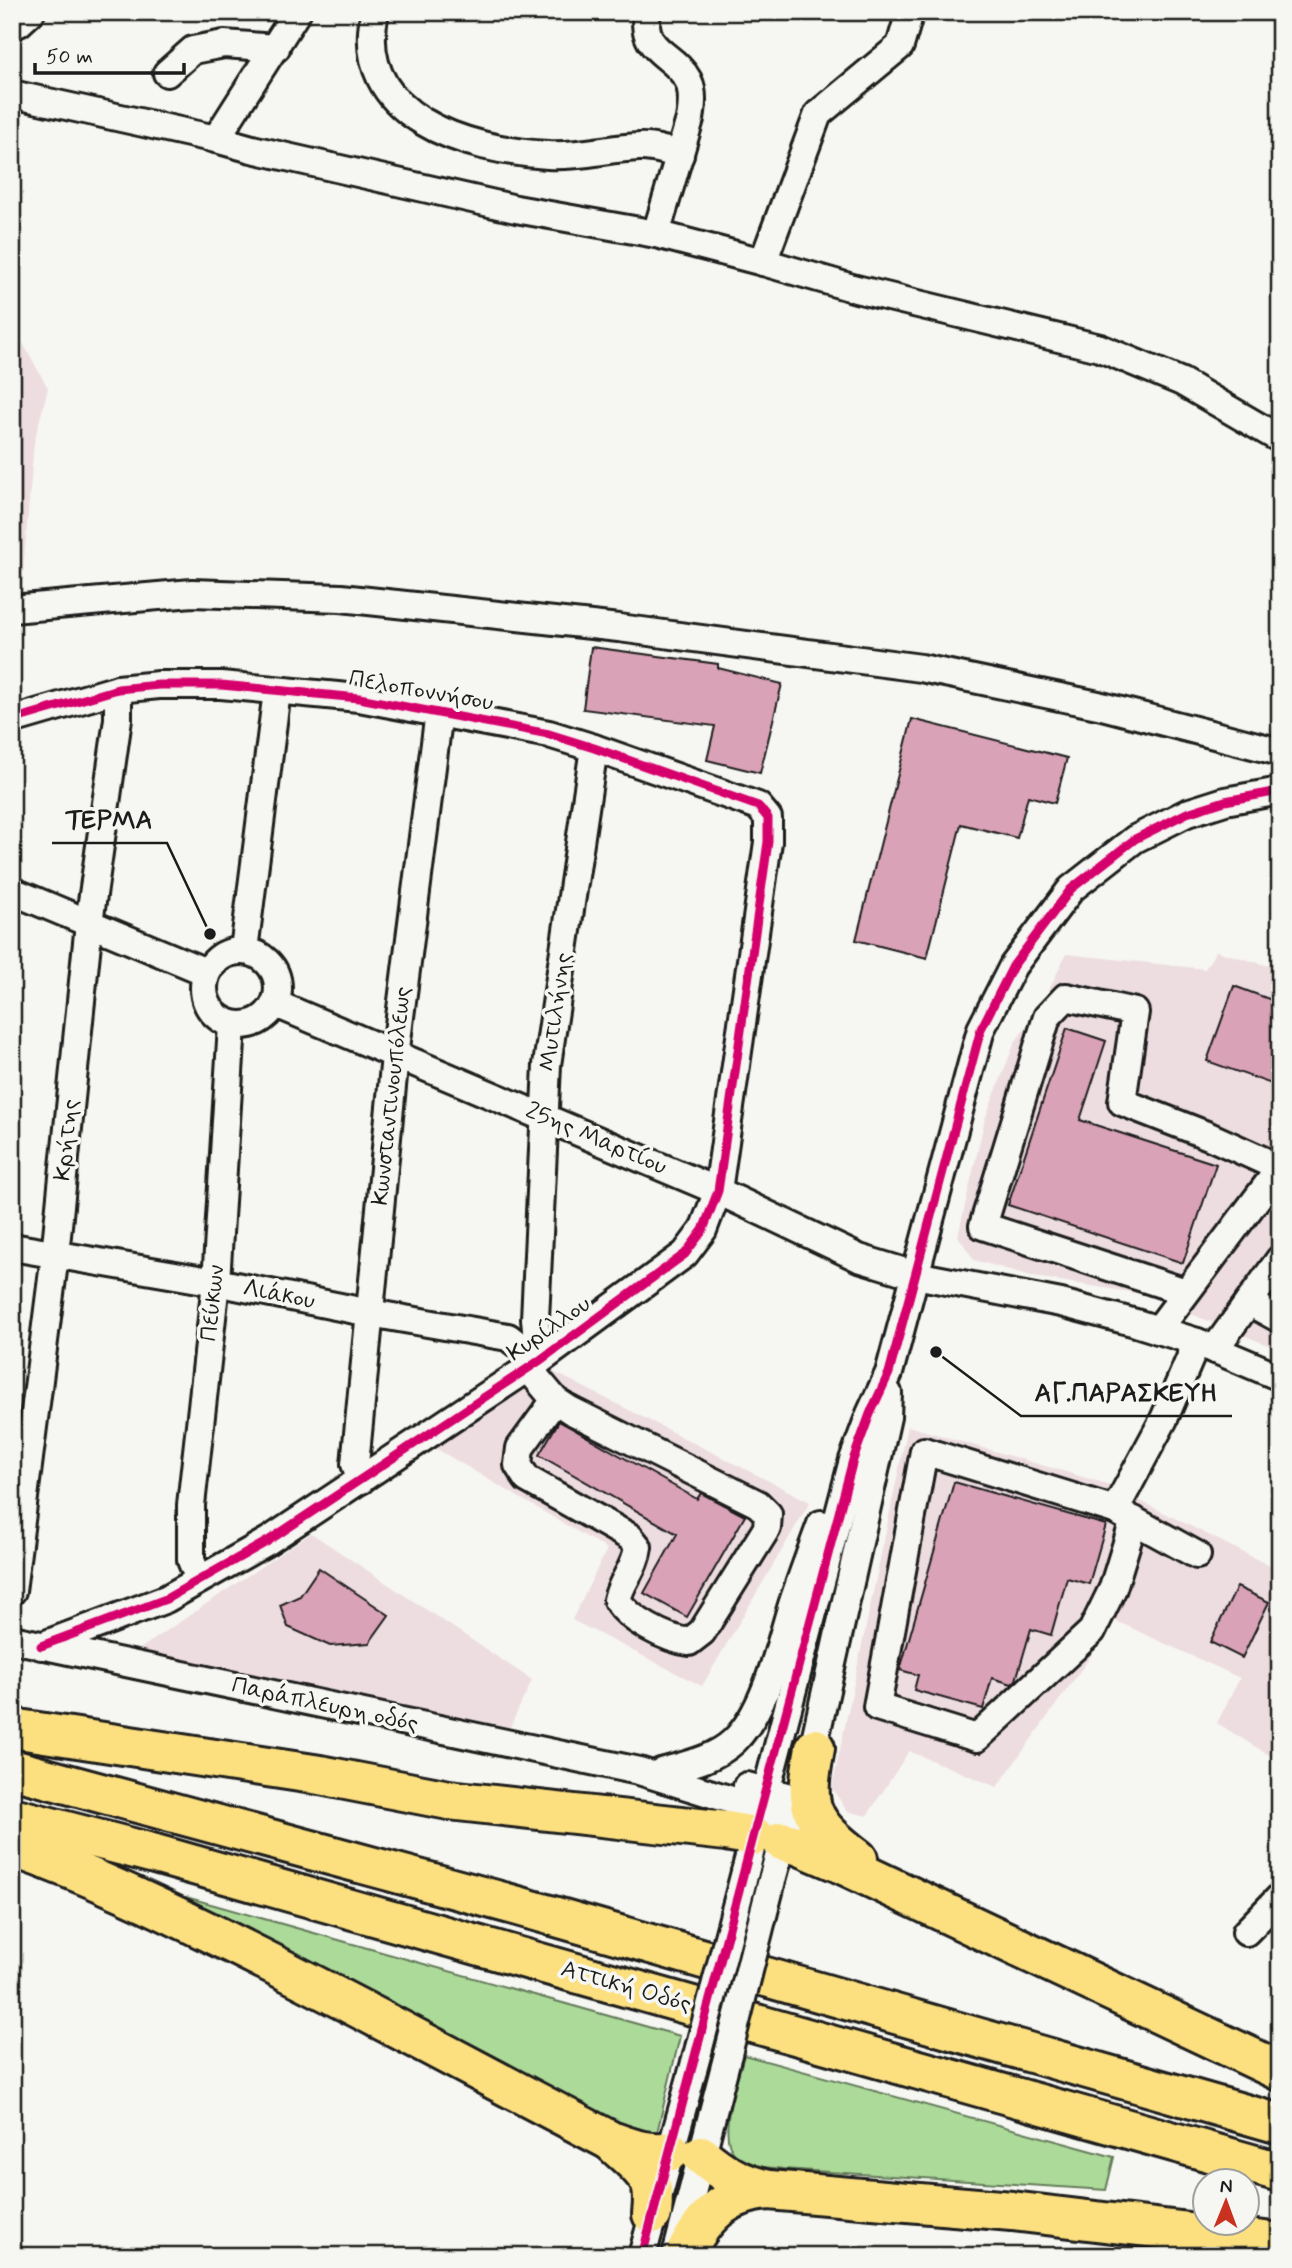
<svg xmlns="http://www.w3.org/2000/svg" width="1292" height="2268" font-family="Mynerve,sans-serif">
  <style>
    .built { fill: #eddde0 }
    .green { fill: #acda99; stroke: #647b5a; stroke-width: 2 }
    .building { fill: #d9a2b7; stroke: #1c1c1c; stroke-width: 2 }
    .lines { fill: none; stroke-linecap: round; stroke-linejoin: round }
    .minor-casing { stroke: #1c1c1c; stroke-width: 32 }
    .highway-casing { stroke: #1c1c1c; stroke-width: 44 }
    .minor { stroke: #f6f6f2; stroke-width: 26 }
    .highway { stroke: #fce080; stroke-width: 38 }
    .minor-bridge-casing { stroke: #1c1c1c; stroke-width: 32; stroke-linecap: butt }
    .minor-bridge { stroke: #f6f6f2; stroke-width: 26 }
    .cycleway-casing { stroke: #f6f6f2; stroke-width: 13 }
    .cycleway { stroke: #d6006c; stroke-width: 9 }
    .labels { text-anchor: middle; dominant-baseline: central; stroke-width: 7; stroke-linejoin: round; paint-order: stroke }
    .street-label { font-size: 24px; fill: #1c1c1c; stroke: #f6f6f2 }
    .leader { fill: none; stroke: #1c1c1c; stroke-width: 2.5 }
    .callout-dot { fill: #1c1c1c; stroke: #f6f6f2; stroke-width: 2.5 }
    .callout-label { font-size: 26px; text-anchor: middle; font-weight: bold; fill: #1c1c1c; stroke: #f6f6f2; stroke-width: 7; stroke-linejoin: round; paint-order: stroke }
  </style>
  <rect width="100%" height="100%" fill="#f6f6f2"/>
  <filter id="ink" filterUnits="userSpaceOnUse"><feTurbulence type="fractalNoise" baseFrequency=".0143" numOctaves="2"/><feDisplacementMap in="SourceGraphic" scale="14" xChannelSelector="R" yChannelSelector="G"/><feConvolveMatrix kernelMatrix="1 2 1 2 8 2 1 2 1" color-interpolation-filters="sRGB"/></filter>
  <g filter="url(#ink)">
    <g class="built">
      <polygon points="12,328 15,329 48,388 34,442 21,596 12,597"/>
      <polygon points="1216,951 1280,969 1280,1350 1142,1294 1035,1277 974,1260 958,1236 985,1119 1015,1042 1041,1007 1066,954 1205,969"/>
      <polygon points="546,1368 810,1502 702,1686 572,1620 607,1549 430,1445"/>
      <polygon points="908,1426 1107,1484 1280,1571 1280,1762 1217,1723 1240,1678 1116,1621 997,1787 909,1751 867,1816 847,1811 832,1788"/>
      <polygon points="311,1533 532,1680 508,1731 134,1653"/>
    </g>
    <g class="green">
      <polygon points="186,1897 680,2036 655,2141 183,1911"/>
      <path d="M 744,2055 L 1114,2157 L 1106,2190 L 783,2169 C 768,2167 748,2167 736,2156 C 715,2135 738,2080 744,2055 Z"/>
    </g>
    <g class="building">
      <polygon points="591,647 718,664 718,668 782,684 760,773 707,760 715,726 583,709"/>
      <polygon points="912,719 1067,758 1055,803 1028,796 1017,838 961,824 927,958 856,940"/>
      <polygon points="1234,986 1280,1003 1280,1087 1207,1061"/>
      <polygon points="1067,1028 1106,1041 1080,1120 1216,1164 1183,1263 1008,1205"/>
      <polygon points="559,1421 697,1499 701,1493 745,1516 687,1617 644,1593 677,1534 539,1455"/>
      <polygon points="954,1482 1106,1525 1089,1584 1067,1578 1051,1635 1031,1629 1016,1680 1012,1684 992,1678 983,1709 914,1690 918,1675 900,1670"/>
      <polygon points="319,1568 389,1615 369,1643 330,1646 288,1627 280,1605 300,1596"/>
      <polygon points="1237,1587 1269,1602 1242,1658 1210,1642"/>
    </g>
    <g class="lines">
      <defs>
        <g id="minor">
          <path d="M 375,12 C 351,117 467,150 548,155 C 579,157 609,148 639,147 C 653,146 667,151 680,155"/>
          <path d="M 647,12 C 640,53 673,52 688,80 C 694,92 692,107 690,119 L 656,234"/>
          <polyline points="12,25 19,23 31,12"/>
          <polyline points="167,73 193,50 224,44 276,48"/>
          <polyline points="12,94 216,139 252,149 516,209 656,234 763,262 856,289 1100,348 1182,382 1280,439"/>
          <polyline points="216,139 297,12"/>
          <polyline points="763,262 818,114 900,46 910,12"/>
          <polyline points="12,609 192,593 341,598 619,628 921,668 1098,705 1280,752"/>
          <polyline points="12,720 118,689 159,685 221,685 359,698 549,734 594,748 758,806 768,818 768,842 718,1191 703,1230 685,1254 539,1361 268,1541 166,1599 41,1646"/>
          <polyline points="12,891 206,972"/>
          <polyline points="244,950 277,691"/>
          <circle cx="241" cy="988" r="37"/>
          <polyline points="276,1004 718,1191 859,1258 915,1275 1061,1303 1136,1323 1197,1342 1280,1377"/>
          <polyline points="12,1247 216,1282 370,1313 508,1337 539,1361"/>
          <polyline points="1249,1302 1280,1319"/>
          <polyline points="1158,1330 1280,1168 1209,1136 1122,1102 1135,1012 1066,997 1047,1017 983,1226 1186,1292"/>
          <polyline points="1214,1350 1280,1259"/>
          <polyline points="539,1361 535,1319 547,1065 594,748"/>
          <path d="M 528,1368 L 555,1400 L 570,1410 L 758,1504 L 768,1514 L 767,1528 L 702,1632 L 689,1642 C 666,1639 629,1620 617,1600 C 621,1581 636,1567 638,1547 L 630,1537 L 527,1479 L 518,1465 L 520,1448 L 555,1400"/>
          <polyline points="361,1480 355,1464 395,1056 439,712"/>
          <polyline points="1115,1510 1164,1419 1197,1342"/>
          <polyline points="1134,1520 1113,1588 1092,1631 977,1738 877,1707 924,1451 1115,1510 1197,1555"/>
          <polyline points="199,1580 191,1560 191,1505 216,1282 232,1025"/>
          <polyline points="12,1591 55,1255 89,923 118,719 118,689"/>
          <polyline points="12,1639 639,1771 789,1818"/>
          <polyline points="810,1762 887,1417 888,1393"/>
          <path d="M 661,1772 C 686,1765 715,1759 734,1741 C 766,1710 779,1647 792,1605 C 801,1578 811,1551 821,1524"/>
          <polyline points="747,1786 795,1798"/>
          <polyline points="745,1872 853,1460 870,1414 889,1373 981,1029 1013,966 1071,889 1135,839 1187,813 1225,801 1280,791"/>
          <polyline points="772,1880 787,1825"/>
          <polyline points="1246,1932 1280,1897"/>
          <polyline points="677,2251 728,2054"/>
          <polyline points="642,2256 699,2048"/>
        </g>
        <g id="highway">
          <polyline points="12,1728 320,1775 449,1800 726,1831 754,1836"/>
          <path d="M 815,1748 C 803,1809 809,1821 858,1859"/>
          <polyline points="12,1769 518,1906 1280,2124"/>
          <polyline points="12,1817 155,1854 1280,2172"/>
          <polyline points="782,1841 800,1846 840,1863 1280,2071"/>
          <path d="M 12,1847 C 89,1874 162,1909 235,1945 C 362,2008 486,2076 611,2141 C 633,2149 648,2155 671,2151"/>
          <path d="M 613,2143 C 625,2155 645,2169 651,2185 C 654,2194 653,2205 652,2214"/>
          <path d="M 701,2155 C 722,2173 742,2185 769,2190 L 1012,2211 L 1280,2243"/>
          <path d="M 684,2256 C 703,2217 725,2193 769,2190"/>
        </g>
      </defs>
      <use href="#minor" class="minor-casing"/>
      <use href="#highway" class="highway-casing"/>
      <use href="#minor" class="minor"/>
      <use href="#highway" class="highway"/>
      <defs>
        <g id="minor-bridge">
          <polyline points="699,2048 745,1872"/>
          <polyline points="728,2054 772,1880"/>
        </g>
      </defs>
      <use href="#minor-bridge" class="minor-bridge-casing"/>
      <use href="#minor-bridge" class="minor-bridge"/>
      <defs>
        <g id="cycleway">
          <polyline points="12,720 118,689 159,685 221,685 359,698 549,734 594,748 758,806 768,818 768,842 718,1191 703,1230 685,1254 539,1361 268,1541 166,1599 41,1646"/>
          <polyline points="642,2256 853,1460 870,1414 889,1373 981,1029 1013,966 1071,889 1135,839 1187,813 1225,801 1280,791"/>
        </g>
      </defs>
      <use href="#cycleway" class="cycleway-casing"/>
      <use href="#cycleway" class="cycleway"/>
    </g>
  </g>
  <g class="labels">
    <g class="street-label">
      <text transform="translate(421 691) rotate(10)">Πελοποννήσου</text>
      <text transform="translate(556 1012) rotate(-82)">Μυτιλήνης</text>
      <text transform="translate(392 1096) rotate(-84)">Κωνσταντινουπόλεως</text>
      <text transform="translate(596 1139) rotate(23)">25ης Μαρτίου</text>
      <text transform="translate(67 1140) rotate(-84)">Κρήτης</text>
      <text transform="translate(279 1295) rotate(11)">Λιάκου</text>
      <text transform="translate(213 1303) rotate(-84)">Πεύκων</text>
      <text transform="translate(549 1329) rotate(-35)">Κυρίλλου</text>
      <text transform="translate(325 1705) rotate(12)">Παράπλευρη οδός</text>
      <text transform="translate(626 1987) rotate(16)">Αττική Οδός</text>
    </g>
  </g>
  <path class="leader" d="M210 934L167 843H52M936 1352L1021 1416H1232"/>
  <g class="callout-dot">
    <circle cx="210" cy="934" r="7"/>
    <circle cx="936" cy="1352" r="7"/>
  </g>
  <g class="callout-label">
    <text x="109" y="828">ΤΕΡΜΑ</text>
    <text x="1126" y="1401">ΑΓ.ΠΑΡΑΣΚΕΥΗ</text>
  </g>
  <rect width="1292" height="2268" fill="none" stroke="#f6f6f2" stroke-width="42"/>
  <rect x="21" y="21" width="1250" height="2226" fill="none" stroke="#1c1c1c" stroke-width="2.5" filter="url(#ink)"/>
  <g transform="translate(1226 2202) rotate(1)"><circle r="33" fill="#f6f6f2" stroke="#9f9f9c" stroke-width="2"/>
  <path d="M0-5L12 26L0 18L-12 26Z" fill="#c8321e"/>
  <text y="-10" font-size="19" font-weight="bold" text-anchor="middle" fill="#1c1c1c">N</text>
  </g>
  <path d="M35 63v10h149v-10" fill="none" stroke="#1c1c1c" stroke-width="3.5"/>
  <text x="46" y="63" font-size="21" fill="#1c1c1c" stroke="#f6f6f2" stroke-width="5" paint-order="stroke">50 m</text>
</svg>
